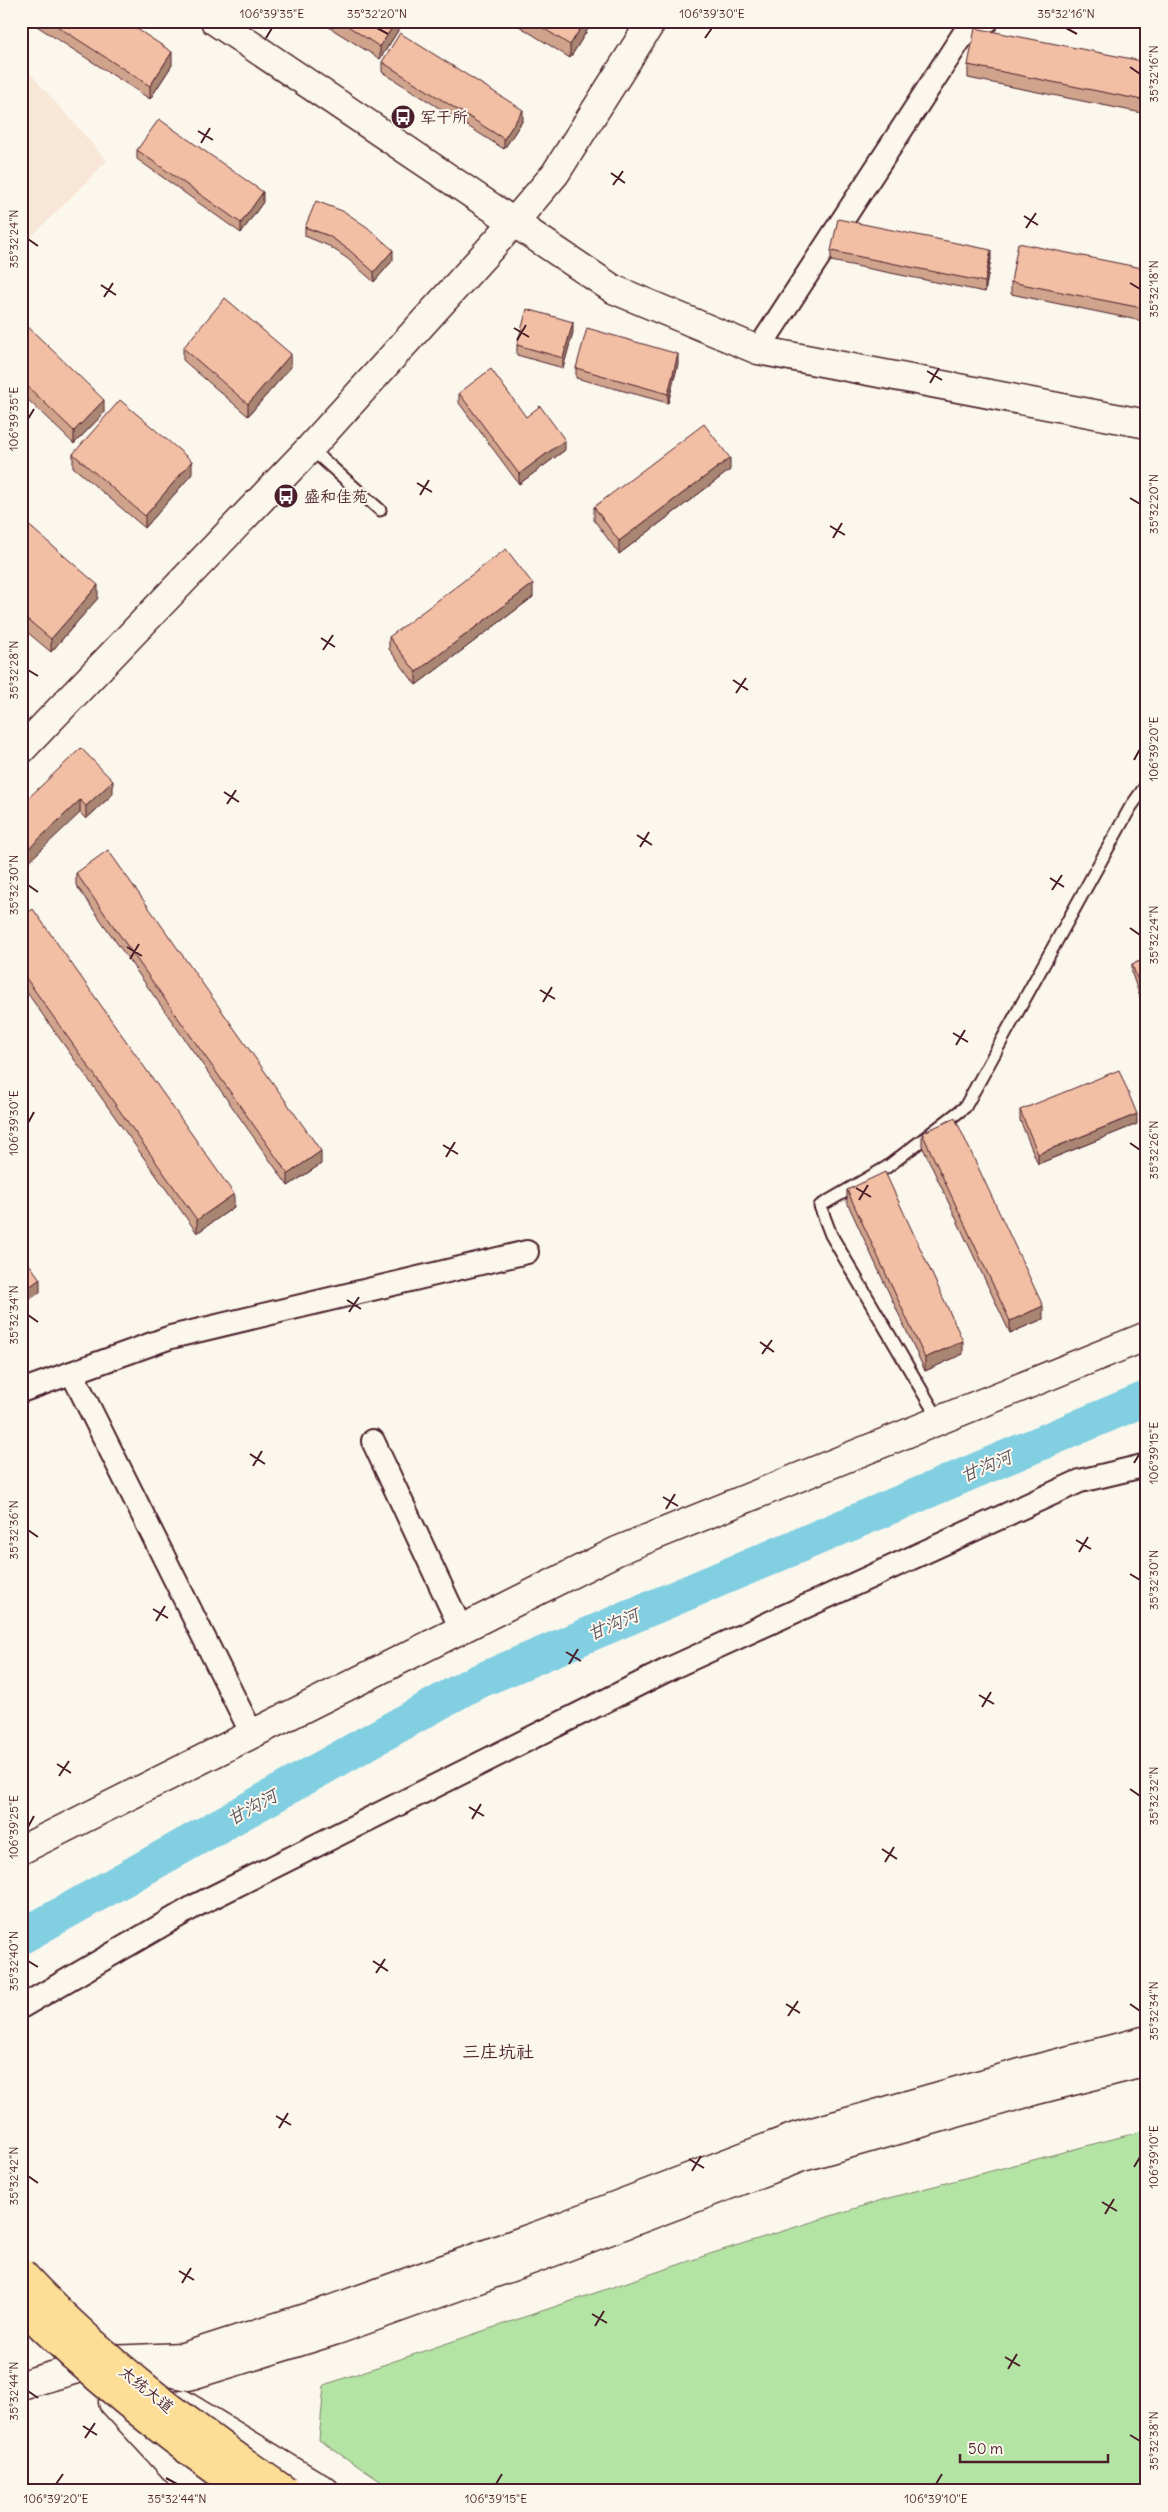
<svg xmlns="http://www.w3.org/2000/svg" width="1168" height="2512" font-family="Delius,'LXGW WenKai TC',sans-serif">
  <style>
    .built { fill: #f8e6d6 }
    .green { fill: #b3e4a4; stroke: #7e8268 }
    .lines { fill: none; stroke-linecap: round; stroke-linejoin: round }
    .river { stroke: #82cfe2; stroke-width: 35 }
    .lane-casing { stroke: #4a1f2b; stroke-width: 15 }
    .street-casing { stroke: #4a1f2b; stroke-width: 26 }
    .secondary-casing { stroke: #4a1f2b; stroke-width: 31 }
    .lane { stroke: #fbf7ec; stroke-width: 11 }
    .street { stroke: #fbf7ec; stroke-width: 22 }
    .secondary { stroke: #fbf7ec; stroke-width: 28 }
    .primary-bridge-casing { stroke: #4a1f2b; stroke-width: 31; stroke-linecap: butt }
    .primary-bridge { stroke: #fdde96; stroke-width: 28 }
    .wall { fill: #d0a38d; stroke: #4a1f2b }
    .shaded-wall { fill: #a98573; stroke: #4a1f2b }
    .building { fill: #f2bea4; stroke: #4a1f2b }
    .ticks { fill: none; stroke: #4a1f2b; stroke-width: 2 }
    .labels { text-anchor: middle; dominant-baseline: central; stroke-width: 4; stroke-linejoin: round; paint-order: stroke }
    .poi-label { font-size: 16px; fill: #4a1f2b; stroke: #fbf7ec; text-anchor: start }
    .street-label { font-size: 16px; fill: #4a1f2b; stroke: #fbf7ec }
    .water-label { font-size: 18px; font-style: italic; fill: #5b5462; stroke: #fbf7ec }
    .neighbourhood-label { font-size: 18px; fill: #4a1f2b; stroke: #fbf7ec }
    .neatline { fill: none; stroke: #4a1f2b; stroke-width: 2 }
    .ticks-label { font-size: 12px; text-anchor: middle; fill: #4a1f2b }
  </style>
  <rect width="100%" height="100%" fill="#fbf7ec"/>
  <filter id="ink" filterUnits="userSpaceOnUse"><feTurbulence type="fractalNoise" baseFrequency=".02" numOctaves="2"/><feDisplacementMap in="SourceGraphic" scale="10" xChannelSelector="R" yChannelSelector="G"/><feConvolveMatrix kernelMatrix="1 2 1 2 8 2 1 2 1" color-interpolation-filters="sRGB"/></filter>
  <g filter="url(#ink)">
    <polygon class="built" points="21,63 107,161 21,247"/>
    <polygon class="green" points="1147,2130 1147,2491 395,2491 319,2440 324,2385 713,2253 885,2199"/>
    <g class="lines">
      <polyline class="river" points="21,1937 472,1684 1147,1398"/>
      <defs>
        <g id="lane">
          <polyline points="310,448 380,510"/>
          <polyline points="939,1420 831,1235 820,1206 887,1167 965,1107 1130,808 1147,784"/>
        </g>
        <g id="street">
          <polyline points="758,350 963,35 987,21"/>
          <polyline points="72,1373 252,1734"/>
          <polyline points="21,1391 171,1337 527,1252"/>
          <polyline points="373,1441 461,1629"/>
          <polyline points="21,2007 195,1906 671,1668 1080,1481 1147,1465"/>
        </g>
        <g id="secondary">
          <polyline points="215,21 613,289 758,350 1147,424"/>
          <polyline points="21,750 310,448 515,221 555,174 652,21"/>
          <polyline points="21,1850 617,1551 1147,1336"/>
          <polyline points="149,2368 189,2376 337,2330 550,2253 802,2157 1033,2091 1147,2062"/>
          <polyline points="21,2385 108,2360 183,2357 330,2310 542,2234 795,2137 1028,2071 1147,2040"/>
          <polyline points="113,2402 195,2491"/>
          <polyline points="182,2404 325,2491"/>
        </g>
      </defs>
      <use href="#lane" class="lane-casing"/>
      <use href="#street" class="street-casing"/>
      <use href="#secondary" class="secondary-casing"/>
      <use href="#lane" class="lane"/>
      <use href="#street" class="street"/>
      <use href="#secondary" class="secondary"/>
      <defs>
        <g id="primary-bridge">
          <path d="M 21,2272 C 100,2357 190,2425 286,2491"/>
          <path d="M 21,2306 C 90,2376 164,2436 245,2491"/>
        </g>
      </defs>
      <use href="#primary-bridge" class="primary-bridge-casing"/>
      <use href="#primary-bridge" class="primary-bridge"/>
    </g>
    <g class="wall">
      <polygon points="29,21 125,21 172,65 150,99"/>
      <polygon points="319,21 399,21 399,29 380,59"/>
      <polygon points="511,21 593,21 570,58"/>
      <polygon points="382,62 523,120 504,149 382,72"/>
      <polygon points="1147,62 1147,114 968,78 968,65"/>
      <polygon points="137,150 263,202 241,233 137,159"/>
      <polygon points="305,227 393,260 374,282 348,259 329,246 305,236"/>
      <polygon points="831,251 991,259 985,292 831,261"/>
      <polygon points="1147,269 1147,322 1011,294 1011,282"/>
      <polygon points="21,320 104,413 74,444 21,393"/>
      <polygon points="573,332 563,368 517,355 517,345"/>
      <polygon points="183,348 291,367 248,416 183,360"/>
      <polygon points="678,364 668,403 576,378 576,368"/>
      <polygon points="459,393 526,417 565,450 519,484 459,403"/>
      <polygon points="73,454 192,474 145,528 73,467"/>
      <polygon points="730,470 619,554 594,520 594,507"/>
      <polygon points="21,529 98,598 51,652 21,627"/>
      <polygon points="533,597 416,685 389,649 389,637"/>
      <polygon points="113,794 86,819 80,813 21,805"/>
      <polygon points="76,873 321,1164 288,1186 76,885"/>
      <polygon points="21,917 234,1207 197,1233 21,984"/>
      <polygon points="1147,959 1147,1017 1132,974 1132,964"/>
      <polygon points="1020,1110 1137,1124 1038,1164 1020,1120"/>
      <polygon points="922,1133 1043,1319 1010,1333 922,1146"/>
      <polygon points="847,1190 963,1354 925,1371 847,1202"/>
    </g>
    <g class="shaded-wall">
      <polygon points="396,21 399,21 399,29 380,59 380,47"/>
      <polygon points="585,21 593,21 570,58 570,45"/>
      <polygon points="172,52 172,65 150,99 150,86"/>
      <polygon points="523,110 523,120 504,149 504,139"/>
      <polygon points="263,192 263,202 241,233 241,223"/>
      <polygon points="393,250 393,260 374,282 374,272"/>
      <polygon points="991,250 991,259 985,292 985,282"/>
      <polygon points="573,322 573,332 563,368 563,358"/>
      <polygon points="291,354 291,367 248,416 248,404"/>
      <polygon points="678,354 678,364 668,403 668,394"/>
      <polygon points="104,400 104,413 74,444 74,431"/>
      <polygon points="565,440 565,450 519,484 519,474"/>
      <polygon points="730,458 730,470 619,554 619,541"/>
      <polygon points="192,461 192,474 145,528 145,516"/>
      <polygon points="533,584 533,597 416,685 416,672"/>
      <polygon points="98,585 98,598 51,652 51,639"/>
      <polygon points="113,781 113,794 86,819 86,806"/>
      <polygon points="80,800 80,813 21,869 21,856"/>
      <polygon points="25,905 25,912 21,914 21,908"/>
      <polygon points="1137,1114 1137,1124 1038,1164 1038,1154"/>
      <polygon points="321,1151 321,1164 288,1186 288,1174"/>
      <polygon points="234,1194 234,1207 197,1233 197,1220"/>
      <polygon points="40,1279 40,1292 21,1306 21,1293"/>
      <polygon points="1043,1306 1043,1319 1010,1333 1010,1321"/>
      <polygon points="963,1341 963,1354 925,1371 925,1358"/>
    </g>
    <g class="building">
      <polygon points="49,21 125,21 172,52 150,86"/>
      <polygon points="340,21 396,21 380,47"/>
      <polygon points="532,21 585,21 570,45"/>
      <polygon points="975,28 1147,62 1147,101 968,65"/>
      <polygon points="400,33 523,110 504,139 382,62"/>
      <polygon points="159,119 263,192 241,223 137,150"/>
      <polygon points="316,201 345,212 367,227 393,250 374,272 348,249 329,236 305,227"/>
      <polygon points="838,219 991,250 985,282 831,251"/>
      <polygon points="1018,243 1147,269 1147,309 1011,282"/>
      <polygon points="225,298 291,354 248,404 183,348"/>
      <polygon points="527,309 573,322 563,358 517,345"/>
      <polygon points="21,320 104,400 74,431 21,380"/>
      <polygon points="587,328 678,354 668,394 576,368"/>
      <polygon points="491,369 526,417 540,406 565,440 519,474 459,393"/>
      <polygon points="120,400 192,461 145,516 73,454"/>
      <polygon points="704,424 730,458 619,541 594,507"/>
      <polygon points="26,523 98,585 51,639 21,614 21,529"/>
      <polygon points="506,549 533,584 416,672 389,637"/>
      <polygon points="81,748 113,781 86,806 80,800 21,856 21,805"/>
      <polygon points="108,850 321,1151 288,1174 76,873"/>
      <polygon points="21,899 25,905 21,908"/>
      <polygon points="33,909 234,1194 197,1220 21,971 21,917"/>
      <polygon points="1147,959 1147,1007 1132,964"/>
      <polygon points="1119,1070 1137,1114 1038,1154 1020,1110"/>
      <polygon points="955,1118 1043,1306 1010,1321 922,1133"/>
      <polygon points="885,1172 963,1341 925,1358 847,1190"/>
      <polygon points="21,1253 40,1279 21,1293"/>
    </g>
  </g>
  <path class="ticks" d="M 377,28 L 388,34M 1066,28 L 1077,34M 266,38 L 272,28M 705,38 L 712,28M 1130,67 L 1140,74M 198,131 L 213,140M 201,143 L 210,128M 611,173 L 625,183M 613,185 L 623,171M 1024,216 L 1038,225M 1026,228 L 1036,213M 28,239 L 38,246M 1130,283 L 1140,289M 101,285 L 116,295M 104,297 L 113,283M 514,328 L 529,337M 517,340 L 526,325M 927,371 L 942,380M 930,383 L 939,368M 28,419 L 34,409M 417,483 L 432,492M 420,495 L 429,480M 1130,498 L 1140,504M 830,526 L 845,535M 833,538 L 842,523M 321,638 L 335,647M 323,650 L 333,635M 28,670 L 38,676M 733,680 L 748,690M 736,693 L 746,678M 1134,760 L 1140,749M 224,792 L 239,802M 227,804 L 236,790M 637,835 L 652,845M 640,847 L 649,832M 1050,878 L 1064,887M 28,885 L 38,892M 1052,890 L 1062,875M 1130,928 L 1140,935M 127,947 L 142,956M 130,959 L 139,944M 540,990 L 555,999M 543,1002 L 552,987M 953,1033 L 968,1042M 956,1045 L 965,1030M 28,1123 L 34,1112M 1130,1143 L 1140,1150M 443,1145 L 458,1154M 446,1157 L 455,1142M 856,1188 L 871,1197M 859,1200 L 868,1185M 347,1300 L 361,1309M 349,1312 L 359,1297M 28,1315 L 38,1322M 760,1342 L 774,1352M 762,1354 L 772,1340M 250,1454 L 265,1464M 1134,1463 L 1140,1453M 253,1466 L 262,1451M 663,1497 L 678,1506M 666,1509 L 675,1494M 28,1530 L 38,1537M 1076,1540 L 1091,1549M 1079,1552 L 1088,1537M 1130,1574 L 1140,1580M 153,1609 L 168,1618M 156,1621 L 165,1606M 566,1652 L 581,1661M 569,1664 L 578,1649M 979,1695 L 994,1704M 982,1707 L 991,1692M 57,1764 L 71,1773M 59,1776 L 69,1761M 1130,1789 L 1140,1796M 469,1807 L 484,1816M 472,1819 L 481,1804M 28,1827 L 34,1816M 882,1849 L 897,1859M 885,1862 L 894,1847M 28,1961 L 38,1967M 373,1961 L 388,1971M 376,1973 L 385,1959M 786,2004 L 800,2013M 1130,2004 L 1140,2011M 788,2016 L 798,2001M 276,2116 L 291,2125M 279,2128 L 288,2113M 689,2159 L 704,2168M 1134,2167 L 1140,2157M 692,2171 L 701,2156M 28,2176 L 38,2183M 1102,2202 L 1117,2211M 1105,2214 L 1114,2199M 179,2271 L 194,2280M 182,2283 L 191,2268M 592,2314 L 607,2323M 595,2326 L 604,2311M 1005,2357 L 1020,2366M 1008,2369 L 1017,2354M 28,2391 L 38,2398M 83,2426 L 97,2435M 1130,2435 L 1140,2441M 85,2438 L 95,2423M 166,2478 L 177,2484M 56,2484 L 63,2474M 496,2484 L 502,2474M 936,2484 L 942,2474"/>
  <defs>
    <symbol id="bus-disc" viewBox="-11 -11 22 22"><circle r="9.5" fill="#4a1f2b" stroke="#fbf7ec"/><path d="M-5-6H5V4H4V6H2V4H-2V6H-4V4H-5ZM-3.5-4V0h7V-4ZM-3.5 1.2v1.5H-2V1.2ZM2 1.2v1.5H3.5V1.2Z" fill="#fff"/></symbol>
  </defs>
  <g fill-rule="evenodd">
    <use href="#bus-disc" x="389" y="103" width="28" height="28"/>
    <use href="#bus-disc" x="272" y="482" width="28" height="28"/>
  </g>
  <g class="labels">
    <g class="poi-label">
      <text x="420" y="117">军干所</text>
      <text x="304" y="496">盛和佳苑</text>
    </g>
    <g class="street-label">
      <text transform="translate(147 2389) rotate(39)">太统大道</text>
    </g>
    <g class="water-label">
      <text transform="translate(986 1466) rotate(-23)">甘沟河</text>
      <text transform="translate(613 1624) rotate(-23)">甘沟河</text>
      <text transform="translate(252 1807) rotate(-29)">甘沟河</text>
    </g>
    <g class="neighbourhood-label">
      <text x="498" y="2051">三庄坑社</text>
    </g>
  </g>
  <rect width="1168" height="2512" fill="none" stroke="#fbf7ec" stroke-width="55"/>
  <path d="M960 2454v8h148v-8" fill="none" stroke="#4a1f2b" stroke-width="2.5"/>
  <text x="968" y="2454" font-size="15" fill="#4a1f2b" stroke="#fbf7ec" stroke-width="4" paint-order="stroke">50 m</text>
  <rect x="28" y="28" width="1112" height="2456" class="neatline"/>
  <g class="ticks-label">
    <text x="272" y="18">106°39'35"E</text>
    <text x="377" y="18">35°32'20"N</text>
    <text x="712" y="18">106°39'30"E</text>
    <text x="1066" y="18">35°32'16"N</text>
    <text transform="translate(1154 74) rotate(-90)" y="4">35°32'16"N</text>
    <text transform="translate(14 239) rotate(-90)" y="4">35°32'24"N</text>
    <text transform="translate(1154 289) rotate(-90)" y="4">35°32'18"N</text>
    <text transform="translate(14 419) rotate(-90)" y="4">106°39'35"E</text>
    <text transform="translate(1154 504) rotate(-90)" y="4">35°32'20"N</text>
    <text transform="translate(14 670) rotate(-90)" y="4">35°32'28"N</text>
    <text transform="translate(1154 749) rotate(-90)" y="4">106°39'20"E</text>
    <text transform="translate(14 885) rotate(-90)" y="4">35°32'30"N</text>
    <text transform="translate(1154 935) rotate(-90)" y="4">35°32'24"N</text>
    <text transform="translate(14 1123) rotate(-90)" y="4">106°39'30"E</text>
    <text transform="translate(1154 1150) rotate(-90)" y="4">35°32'26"N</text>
    <text transform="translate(14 1315) rotate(-90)" y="4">35°32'34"N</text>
    <text transform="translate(1154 1453) rotate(-90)" y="4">106°39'15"E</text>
    <text transform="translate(14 1530) rotate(-90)" y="4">35°32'36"N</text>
    <text transform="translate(1154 1580) rotate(-90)" y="4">35°32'30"N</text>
    <text transform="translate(1154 1796) rotate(-90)" y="4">35°32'32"N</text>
    <text transform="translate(14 1827) rotate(-90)" y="4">106°39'25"E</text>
    <text transform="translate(14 1961) rotate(-90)" y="4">35°32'40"N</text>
    <text transform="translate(1154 2011) rotate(-90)" y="4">35°32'34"N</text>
    <text transform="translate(1154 2157) rotate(-90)" y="4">106°39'10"E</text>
    <text transform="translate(14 2176) rotate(-90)" y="4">35°32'42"N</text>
    <text transform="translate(14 2391) rotate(-90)" y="4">35°32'44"N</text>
    <text transform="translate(1154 2441) rotate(-90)" y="4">35°32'38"N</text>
    <text x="56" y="2503">106°39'20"E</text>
    <text x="177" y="2503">35°32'44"N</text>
    <text x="496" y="2503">106°39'15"E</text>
    <text x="936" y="2503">106°39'10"E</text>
  </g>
</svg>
